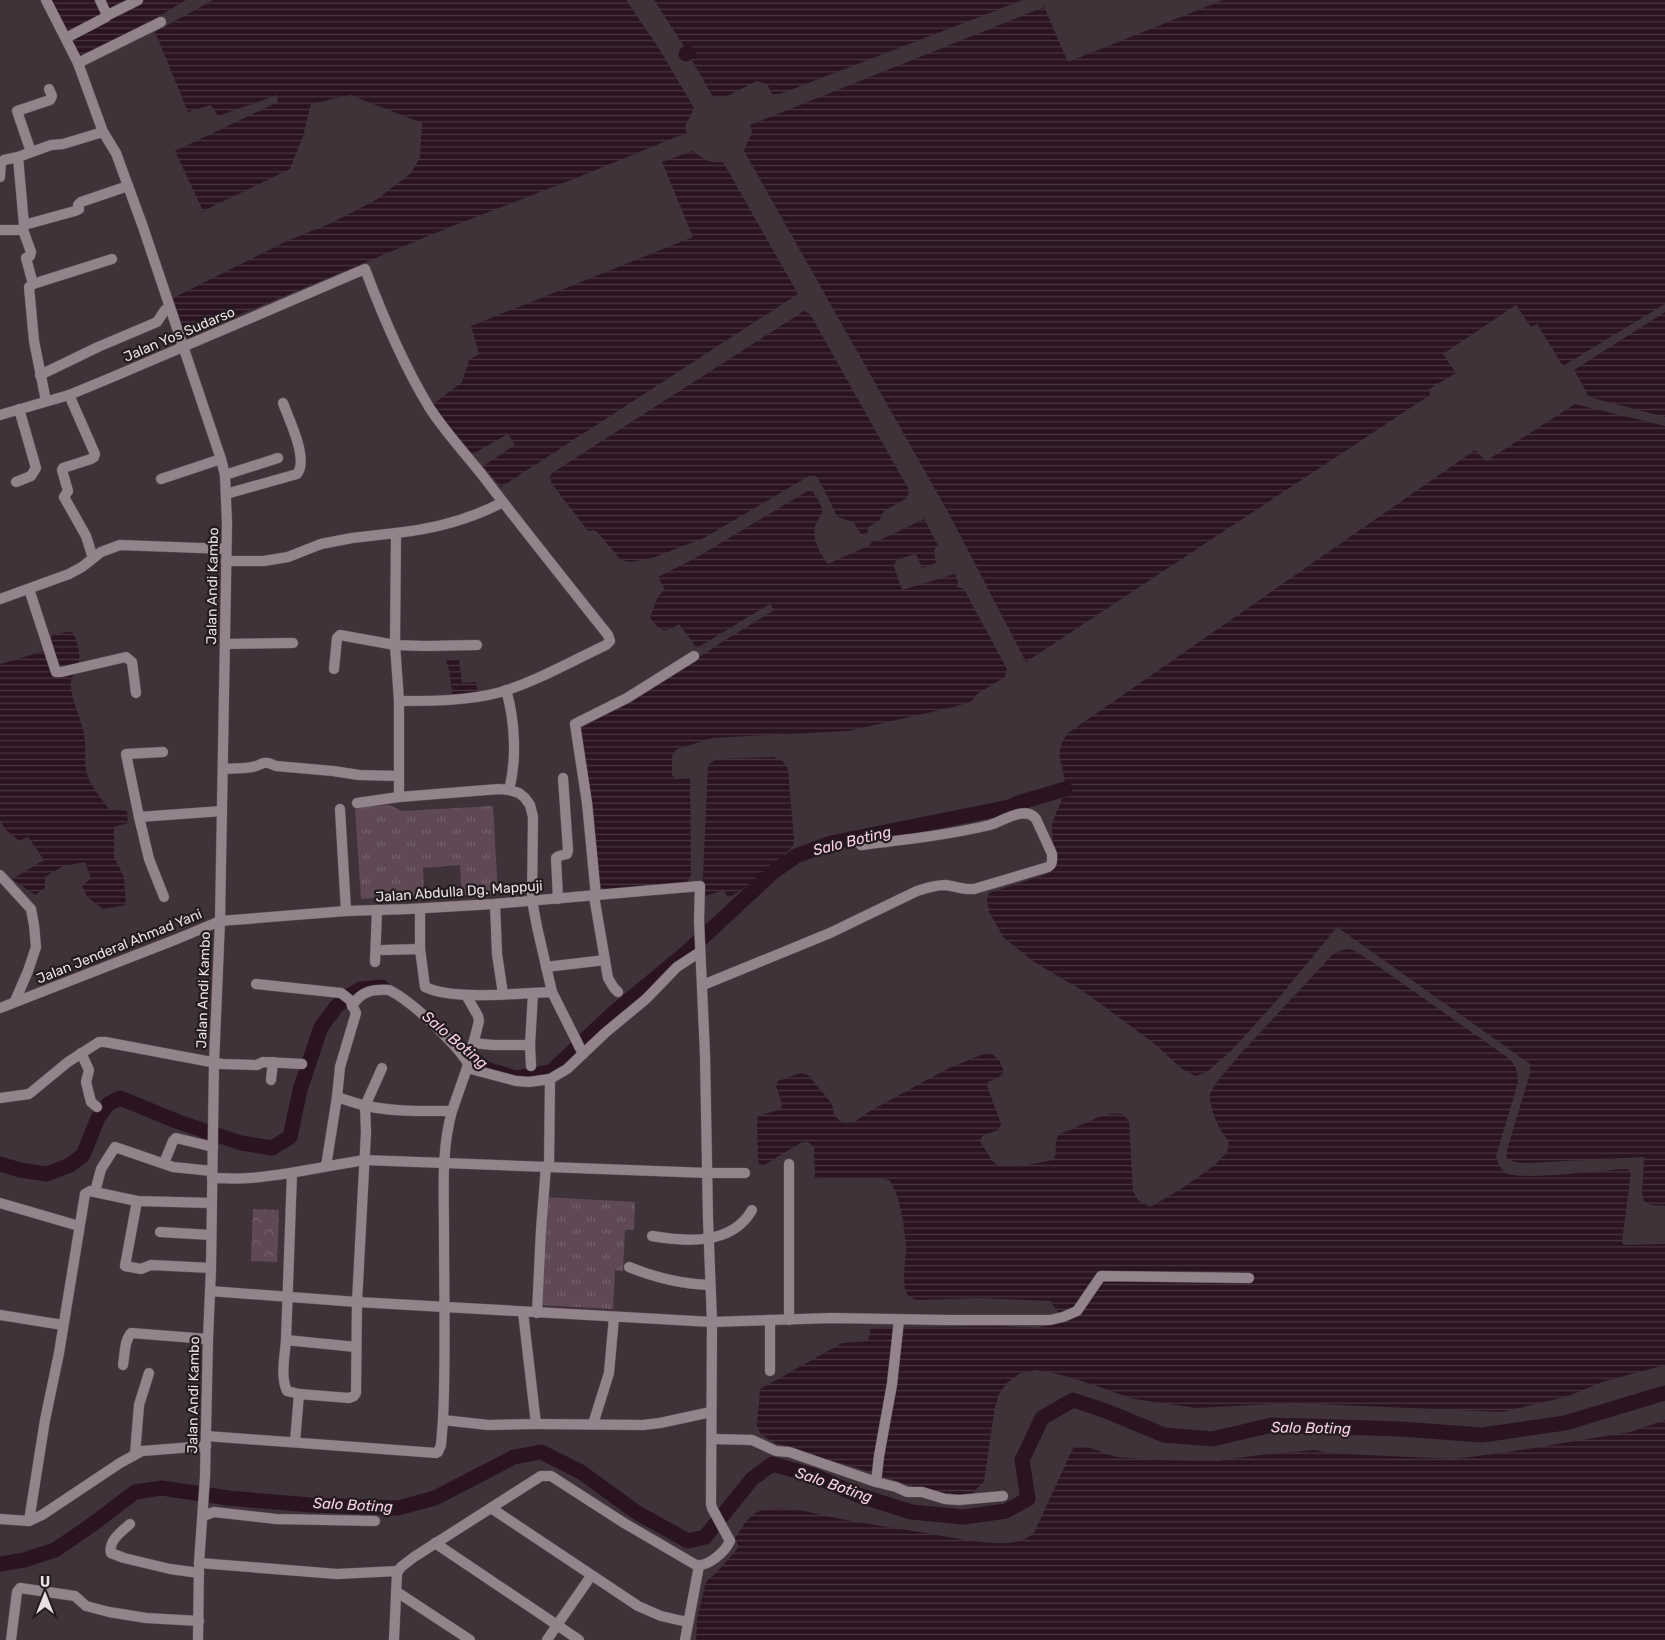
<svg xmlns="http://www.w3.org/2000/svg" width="1665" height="1640" viewBox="0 0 1665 1640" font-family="Rubik,sans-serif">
<defs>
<pattern id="grass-tufts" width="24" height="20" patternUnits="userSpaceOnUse" patternTransform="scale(1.25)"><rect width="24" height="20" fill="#5e4954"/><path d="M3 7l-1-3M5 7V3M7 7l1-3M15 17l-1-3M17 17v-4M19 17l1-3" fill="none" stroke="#75636c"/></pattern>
<pattern id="forest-crowns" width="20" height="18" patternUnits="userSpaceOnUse" patternTransform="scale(1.25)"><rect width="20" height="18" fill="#5e4954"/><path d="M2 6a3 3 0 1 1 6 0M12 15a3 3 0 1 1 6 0" fill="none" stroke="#75636c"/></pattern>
<pattern id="water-rules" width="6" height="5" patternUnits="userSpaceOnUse" patternTransform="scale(1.25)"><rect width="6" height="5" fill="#2a1421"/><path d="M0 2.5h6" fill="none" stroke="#493641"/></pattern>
</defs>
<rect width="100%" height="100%" fill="#403239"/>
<g fill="url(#grass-tufts)">
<path d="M389,805L402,811L493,806L498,894L462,896L460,865L423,868L424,895L361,899L355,807Z"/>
<path d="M545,1197L635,1202L634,1230H625L623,1271L615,1270L613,1309L540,1305Z"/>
</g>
<path fill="url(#forest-crowns)" d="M253,1209L279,1210L277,1262L251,1261Z"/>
<g fill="url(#water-rules)">
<path d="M51,0H186L156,18L80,58Z"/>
<path d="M213,0H626L660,50L694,108L685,127L687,134L676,137L581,176L450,227L186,337L173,298L289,240L329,224L376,200L411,173L420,157L422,123L350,95L311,104L303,136L290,169L203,211L175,151L278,102L277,95L218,116L211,105L188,112L155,32Z"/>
<path d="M654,0H1023L780,94H772L767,84L757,81L727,96L713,97L685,48Z"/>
<path d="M1223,0H1665V304L1563,366L1537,324L1531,327L1516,305L1443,354L1456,373L1429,389L1430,395L1026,662L949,514L744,151L752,132L750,125L1044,7L1068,62Z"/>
<path d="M692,151C702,158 710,164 723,162L798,294L501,487L483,466L515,445L508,434L471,455L431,406L462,382L469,360L479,354L471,326L693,237L662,162Z"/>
<path d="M804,311L810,314L909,490L907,498L884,511L879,521L867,528L868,533L861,534L853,522L840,518L837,516L818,478L815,476H809L704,538L655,557L633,562L624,561L620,559L597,532L594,530L588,531L552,484L550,477L552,473Z"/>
<path d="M1665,312V417L1589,397L1574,370Z"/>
<path d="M1575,404L1665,426V1206L1650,1205L1644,1201L1642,1194L1644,1157L1527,1163C1518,1163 1513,1163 1506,1157L1507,1150L1530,1073V1064L1337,927L1278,999L1233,1049L1207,1072L1196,1076L1182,1069L1156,1045L1132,1027L1080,989L1034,962L1004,938L989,912L987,899L989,893L1047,874C1062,862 1051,844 1052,828C1053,814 1064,801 1065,788C1065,763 1051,756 1068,733L1475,450L1486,461Z"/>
<path d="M809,490H812C815,495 823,506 822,512C821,516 818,520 816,523C811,537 819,553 828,564L870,545L872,541H878L924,519L938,545L934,551L936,563L922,568L917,556L915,554L896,560L894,567L902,590L955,574L958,582L957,587L964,589L1007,669L1005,677L977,694L972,701L954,707L848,731L713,738L677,749L672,755V775L676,778H690L691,874L688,881L682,884L613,890L601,888L599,886L581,728L642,695L722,642L774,610L770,604L697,648L679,624C663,634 661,632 650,618L658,596L665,590L658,577L699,556Z"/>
<path d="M67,632H72C77,640 81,652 79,662C76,671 70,677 71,687C73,706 84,723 85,742C86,753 84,767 88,777C92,788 102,799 109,809L127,811L128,823L114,827V857L124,877L126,905L103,909L87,897L82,885L91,879L85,862L63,866L45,877V888L35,895L12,879L44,860L28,837L19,841L5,829L0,820V664L44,651L53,635Z"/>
<path d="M459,659L462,683L476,682L478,692L468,693V696L453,699L449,670L446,661Z"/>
<path d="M773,757L782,760L788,769L794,839L793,846C775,867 751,885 728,898L724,890L702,897L708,765L716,759Z"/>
<path d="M1349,949L1355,951L1375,964L1507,1057C1516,1064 1518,1072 1518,1083L1496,1156C1498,1163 1500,1169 1506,1173C1520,1181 1603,1170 1623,1169H1628L1631,1173L1622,1242L1624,1245L1665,1244V1365L1605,1381L1566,1397L1502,1412L1293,1403L1196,1408L1134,1399L1076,1379L1053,1373L1036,1370L1019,1374L1007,1383L999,1394L995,1407L984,1481L973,1493L966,1495L945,1493L918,1488L848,1465L812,1456L789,1446L776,1444L761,1434L757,1426L760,1389L842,1343L868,1341L871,1328L996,1326L1039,1328L1063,1319L1050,1301L978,1298L917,1300C913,1299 909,1297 907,1294C901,1285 906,1259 906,1247C905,1230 900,1193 889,1180L879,1178L815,1179L814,1147L808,1142H802L764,1165L759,1164L758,1161L757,1121L758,1116L781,1109L782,1104L776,1086L778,1081L801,1073L808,1075L832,1104L834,1115L840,1121L846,1123L854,1122L870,1111L947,1069L981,1055L991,1053L999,1060L1004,1072L999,1077L988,1082L987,1086L1001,1124L998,1130L982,1136L980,1142C985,1148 990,1160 996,1164C1005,1170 1044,1163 1054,1159C1058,1151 1053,1142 1059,1134C1077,1129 1103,1110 1123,1114L1129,1121L1133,1191L1138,1200L1150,1207L1181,1189L1215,1165L1227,1152L1229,1141C1218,1130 1212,1112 1209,1096L1216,1083L1242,1052L1334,953L1342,950Z"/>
<path d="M1665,1420V1640H696L697,1619L706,1582L716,1573L739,1547L735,1538C742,1528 748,1515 760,1511C781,1503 815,1514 836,1518C866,1524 896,1528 926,1533C949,1537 972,1542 995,1543C1008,1544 1024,1542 1034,1533L1074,1446L1087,1447L1116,1457L1157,1460L1217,1461L1259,1455L1315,1450L1329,1453L1365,1455L1455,1459L1508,1452L1630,1432Z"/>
</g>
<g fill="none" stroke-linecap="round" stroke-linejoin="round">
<g stroke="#2a1421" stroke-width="15">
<path d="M686,54L688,53"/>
<path d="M459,1048L486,1069L516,1078L551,1072L611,1015L687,952L772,873L796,856L831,843L1009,807L1018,803L1065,789"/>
<path d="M0,1164L20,1170L47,1174L70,1165L83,1155L98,1118L108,1104L120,1098L176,1121L241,1143L272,1148L290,1137L300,1090L321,1027L336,1007L350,995L361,989L382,987"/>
<path d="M0,1564L24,1560L55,1550L93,1524L135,1492L162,1488L228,1498L311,1505L398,1508L435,1498L514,1457L541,1452L581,1472L636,1512L688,1541L705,1537L752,1479L772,1464L812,1475L858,1495L911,1512L964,1517L1006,1511L1028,1499L1022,1460L1042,1418L1073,1400L1106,1411L1164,1435L1212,1439L1272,1425L1401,1429L1482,1435L1565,1423L1665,1393"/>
</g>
<defs>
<g id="minor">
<path d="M46,0L78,63L103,132L116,153L143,227L221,459L225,475L227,524L220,921L214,1063L211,1268L208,1339L205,1477L199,1563L198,1640"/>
<path d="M106,16L138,0"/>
<path d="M66,38L106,17V13L100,0"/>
<path d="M78,63L161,22"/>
<path d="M31,152L17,111L50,100L52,96L49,89"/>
<path d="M18,157L24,225"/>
<path d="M0,177L1,163L4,160L18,157L51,145L63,144L103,132"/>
<path d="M0,230H23L24,225L75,211L79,209L78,205L81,202L128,186"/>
<path d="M23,230L31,252L30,256L26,258L33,284L29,287L34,341L46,401"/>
<path d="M33,284L112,259"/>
<path d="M40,375L98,347L157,322L165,310L170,308"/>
<path d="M69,395L95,454L94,457L91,459L63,468L62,470L68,491L64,497L86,536L93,558"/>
<path d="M0,415L69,395L115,376L365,269C383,317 403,364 429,407C445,432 465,453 483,476C524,530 566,582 608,635L610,641L606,645C572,661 537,681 501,692C468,701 433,701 399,701L395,645L396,533L352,538L321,544L288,557L264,561H226"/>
<path d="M225,475L278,458"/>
<path d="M161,479L221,459"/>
<path d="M16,482L31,476L36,468L19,409"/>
<path d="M226,494L297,474C309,459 289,420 283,403"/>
<path d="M396,533C434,529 469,520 503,502"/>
<path d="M29,589L56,672H61L126,657L132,662L136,693"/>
<path d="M0,599L69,574L82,567L101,552L120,545L226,549"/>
<path d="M225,644L293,643"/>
<path d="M334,669L337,638L340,635L395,645L425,646L477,645"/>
<path d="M506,690C515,720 517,760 509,790"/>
<path d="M399,701V797L499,789L509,790L519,793L525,798L530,805L533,817L532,900L537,927L552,992L583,1054"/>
<path d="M163,752L126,754L139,817L222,811"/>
<path d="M223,769C232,768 243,769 252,767C264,765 261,759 276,766L333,771L359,775L399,776"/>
<path d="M357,803L399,797"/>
<path d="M340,809L346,911"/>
<path d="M139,817L149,859L164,897"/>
<path d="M0,875L31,909L34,925L36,947L28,971L15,1001"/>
<path d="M594,896L608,978L614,988L618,992"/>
<path d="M596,896L587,803L575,724L627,698L694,656"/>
<path d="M558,899L556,858L559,856L567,854L568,850L563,778"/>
<path d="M495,904L497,954L503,994"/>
<path d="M420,909V949"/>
<path d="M383,950L420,949L425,987C454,1001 519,993 552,992"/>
<path d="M375,962L377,910"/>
<path d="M546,967L605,960"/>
<path d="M256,984L341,993L350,1000L356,1013L340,1067L337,1097L326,1166"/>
<path d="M703,985L830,933L917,891C926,888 935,885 945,885C955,886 964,890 974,889L1048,867C1053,864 1052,860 1052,854L1036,819C1026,805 1003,821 990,825C948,835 904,840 861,845"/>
<path d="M352,1006C361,991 373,989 389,990C412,1001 454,1042 468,1063"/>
<path d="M0,1008L177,939L220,921L346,911L409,909L494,904L700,886L699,921L705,1055L708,1219L712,1322L711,1504L712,1508L730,1541C725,1552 708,1567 696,1565L624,1523L551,1476H541L414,1557L401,1567L397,1573L394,1640"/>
<path d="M473,1043L493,1045H530"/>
<path d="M81,1053L89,1070L86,1082L91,1102L97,1107"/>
<path d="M531,1066L530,1045L533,993"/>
<path d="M467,1068L516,1081L529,1082L550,1079L567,1069L605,1033L646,999L677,967L700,952"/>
<path d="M271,1080L273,1062"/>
<path d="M337,1097C347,1100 357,1104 367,1106C395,1112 424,1111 452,1111C441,1150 444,1192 444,1232C444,1295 446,1357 443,1420L488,1425L536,1424L523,1312"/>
<path d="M0,1098L29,1094L68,1062L99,1042H105L222,1064L257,1065L263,1062L302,1064"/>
<path d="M452,1111L467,1068L479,1021L478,1016L466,995"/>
<path d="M164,1163L173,1141L176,1138L213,1147"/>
<path d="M789,1164V1320"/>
<path d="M549,1167L550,1079"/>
<path d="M292,1173L286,1340L356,1347"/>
<path d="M212,1178C225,1178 238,1179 250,1178C289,1175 326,1166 364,1160L708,1173H745"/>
<path d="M95,1192L101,1169L115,1147L173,1167L212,1171"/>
<path d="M137,1201L125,1266L141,1269L151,1265L211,1268"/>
<path d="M0,1203L79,1226"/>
<path d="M160,1232L211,1235"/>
<path d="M652,1236C687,1242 732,1245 752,1210"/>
<path d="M629,1267C656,1278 681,1284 710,1285"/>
<path d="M210,1291L357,1302L712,1322L832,1318L947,1320H1050L1063,1317L1077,1311L1101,1276L1249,1278"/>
<path d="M537,1313L541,1230L546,1166"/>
<path d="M0,1315L63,1325"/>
<path d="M286,1340C285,1356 280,1376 287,1391L299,1394"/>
<path d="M123,1365C125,1355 124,1341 131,1333L208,1339"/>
<path d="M770,1371V1320"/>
<path d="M536,1424L643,1425L660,1423L711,1412"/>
<path d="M593,1424L609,1373L614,1317"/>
<path d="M206,1436L436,1453L438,1452L441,1445L443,1420"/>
<path d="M712,1439L752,1440L776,1451L789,1452L876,1482L896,1487L907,1492H922L945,1499L959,1500L1003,1496"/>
<path d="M295,1442L299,1394L349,1398L354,1396L356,1393L357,1302L366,1132L365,1106L382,1068"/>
<path d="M135,1454L139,1405L149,1373"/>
<path d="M876,1482L879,1456L892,1384L899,1320"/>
<path d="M491,1508L638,1606L661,1616L687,1622"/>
<path d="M203,1516L214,1512L276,1519L375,1521"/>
<path d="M0,1519L29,1521L42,1515L120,1463L142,1451L206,1446"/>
<path d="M29,1521L45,1420L59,1353L85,1194L90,1191L137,1201L211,1203"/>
<path d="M130,1524C122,1531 108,1541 111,1553L124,1558L170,1569L199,1573"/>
<path d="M435,1543L557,1625L547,1640"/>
<path d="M199,1563L337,1574L398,1571"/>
<path d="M397,1592L470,1640"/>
<path d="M11,1640L17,1592L20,1588L75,1596L86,1606L109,1612L146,1618L199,1621"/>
<path d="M579,1640L557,1625L591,1576"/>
<path d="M685,1640L699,1566"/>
</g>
</defs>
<use href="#minor" stroke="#5d5158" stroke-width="11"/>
<use href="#minor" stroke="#93838b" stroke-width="10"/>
</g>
<g text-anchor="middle" stroke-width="4.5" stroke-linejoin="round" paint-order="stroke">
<g font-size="14" fill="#e9e0e4" stroke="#231c1f">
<text transform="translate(179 334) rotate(-23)" y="5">Jalan Yos Sudarso</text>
<text transform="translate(212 586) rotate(-89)" y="5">Jalan Andi Kambo</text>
<text transform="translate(459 891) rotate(-4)" y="5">Jalan Abdulla Dg. Mappuji</text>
<text transform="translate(119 946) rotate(-22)" y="5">Jalan Jenderal Ahmad Yani</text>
<text transform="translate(203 990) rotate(-88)" y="5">Jalan Andi Kambo</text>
<text transform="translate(193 1395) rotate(-89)" y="5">Jalan Andi Kambo</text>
</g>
<g font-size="15" font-style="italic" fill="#fbcfe5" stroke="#231c1f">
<text transform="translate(852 841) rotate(-14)" y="5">Salo Boting</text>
<text transform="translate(455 1040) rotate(40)" y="5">Salo Boting</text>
<text transform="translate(1311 1428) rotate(1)" y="5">Salo Boting</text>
<text transform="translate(834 1485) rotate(19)" y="5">Salo Boting</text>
<text transform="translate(353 1505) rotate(3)" y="5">Salo Boting</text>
</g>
</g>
<g transform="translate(45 1595)" stroke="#231c1f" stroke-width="4" paint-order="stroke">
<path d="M0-4L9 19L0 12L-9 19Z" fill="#e9e0e4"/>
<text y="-8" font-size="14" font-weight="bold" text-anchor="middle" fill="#e9e0e4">U</text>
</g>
</svg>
